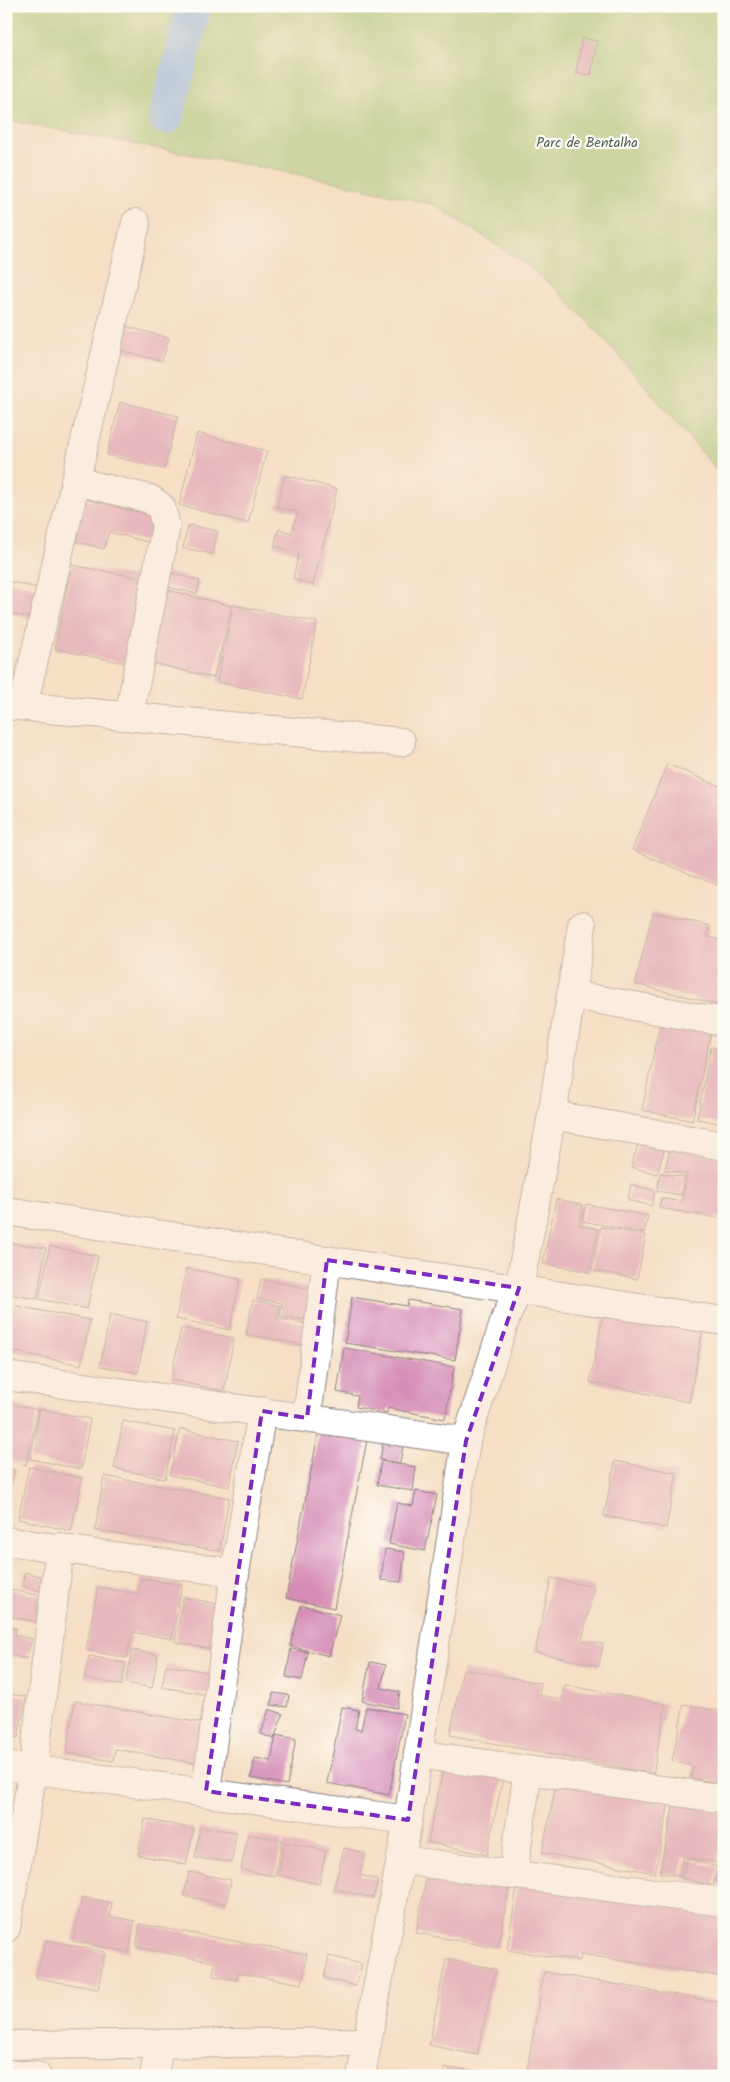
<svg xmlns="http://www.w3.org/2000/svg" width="730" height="2082" viewBox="0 0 730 2082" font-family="Kalam,sans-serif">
<rect width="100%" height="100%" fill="#fdfcf7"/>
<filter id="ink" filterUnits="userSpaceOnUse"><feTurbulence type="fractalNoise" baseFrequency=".02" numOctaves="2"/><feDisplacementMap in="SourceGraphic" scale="10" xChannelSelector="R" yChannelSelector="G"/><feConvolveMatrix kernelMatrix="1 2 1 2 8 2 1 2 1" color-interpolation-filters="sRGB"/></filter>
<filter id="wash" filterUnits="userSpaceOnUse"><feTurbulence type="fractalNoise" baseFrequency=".0096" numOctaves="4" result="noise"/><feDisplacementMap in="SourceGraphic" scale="20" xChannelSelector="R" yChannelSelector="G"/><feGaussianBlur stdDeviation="1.12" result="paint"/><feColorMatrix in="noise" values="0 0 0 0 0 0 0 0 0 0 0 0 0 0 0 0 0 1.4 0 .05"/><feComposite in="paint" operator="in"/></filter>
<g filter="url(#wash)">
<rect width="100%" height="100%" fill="#f5dfc4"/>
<path fill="#9ecb78" stroke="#60765a" d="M6,6H724V478L606,341L555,288L521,261L435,205L328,180L6,120Z"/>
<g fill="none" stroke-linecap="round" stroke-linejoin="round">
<path stroke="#80b8f0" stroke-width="35" d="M166,117L194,6"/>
</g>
<g id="blocks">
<g fill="#d58cb5">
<path d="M582,38L597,41L591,75L576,73Z"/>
<path d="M125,326L169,338L162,361L119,350Z"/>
<path d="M120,402L178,416L164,469L107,455Z"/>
<path d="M197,433L267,451L248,523L179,505Z"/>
<path d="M285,475L337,489L313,585L293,579L299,553L274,546L279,529L292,533L297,512L277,507Z"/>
<path d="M85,499L161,518L155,544L109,532L104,549L74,541Z"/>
<path d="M188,525L218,531L213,554L183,548Z"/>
<path d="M71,565L141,578L125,663L55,649Z"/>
<path d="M165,571L200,581L197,594L161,585Z"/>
<path d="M6,581L38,588L32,618L6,613Z"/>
<path d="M163,589L232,606L214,678L145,661Z"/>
<path d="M233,605L317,622L302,699L217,682Z"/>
<path d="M667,764L724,788V888L632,850Z"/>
<path d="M653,912L710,926L707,936L724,941V1006L635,984Z"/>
<path d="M660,1023L711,1033L692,1121L642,1110Z"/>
<path d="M711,1047L724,1049V1124L697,1119Z"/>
<path d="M639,1141L665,1148L657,1174L631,1167Z"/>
<path d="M670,1148L724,1158V1219L659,1208L661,1198L682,1202L687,1174L665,1170Z"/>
<path d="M660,1173L684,1177L681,1195L657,1191Z"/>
<path d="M631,1184L655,1191L652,1206L628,1200Z"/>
<path d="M556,1199L583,1205L579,1225L598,1229L589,1272L543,1263Z"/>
<path d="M586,1204L648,1216L644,1233L582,1221Z"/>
<path d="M601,1227L646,1235L637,1279L592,1270Z"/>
<path d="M6,1242L46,1248L37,1299L6,1294Z"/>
<path d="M50,1246L98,1256L87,1309L39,1299Z"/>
<path d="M186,1268L240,1279L230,1330L176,1319Z"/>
<path d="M261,1279L311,1289L304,1320L280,1316L282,1303L257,1299Z"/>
<path d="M352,1297L407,1306L408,1300L463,1309L455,1360L345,1343Z"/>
<path d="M253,1300L280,1306L277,1318L307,1324L302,1345L246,1334Z"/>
<path d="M6,1304L90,1320L81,1365L6,1350Z"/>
<path d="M605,1305L704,1325L689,1402L590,1382Z"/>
<path d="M110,1314L147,1322L138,1373L100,1366Z"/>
<path d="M181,1328L234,1338L224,1391L171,1380Z"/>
<path d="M344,1348L454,1367L445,1419L388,1408L387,1413L356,1407L358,1396L337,1392Z"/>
<path d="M6,1403L38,1410L26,1465L6,1460Z"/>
<path d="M40,1409L90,1419L81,1469L30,1459Z"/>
<path d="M123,1421L175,1431L165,1479L114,1468Z"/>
<path d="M180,1429L238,1441L229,1487L170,1475Z"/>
<path d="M319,1430L367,1440L334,1608L286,1598Z"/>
<path d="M384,1437L404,1441L400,1463L380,1460Z"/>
<path d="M381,1461L416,1467L413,1491L377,1485Z"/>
<path d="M615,1461L677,1473L666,1528L604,1516Z"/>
<path d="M29,1467L82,1478L71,1531L18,1519Z"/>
<path d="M6,1468L15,1470L7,1501H6Z"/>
<path d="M104,1476L229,1498L220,1551L95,1530Z"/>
<path d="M416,1491L437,1495L425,1551L389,1544L397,1503L413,1506Z"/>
<path d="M385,1549L405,1552L401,1582L381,1580Z"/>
<path d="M25,1572L48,1578L45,1592L22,1586Z"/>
<path d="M141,1578L182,1585L172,1639L132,1632L127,1658L86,1650L98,1587L138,1594Z"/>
<path d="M551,1578L594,1587L582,1640L603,1644L599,1666L535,1652Z"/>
<path d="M6,1589L42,1596L37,1622L6,1616Z"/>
<path d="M183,1597L223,1605L214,1650L175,1642Z"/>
<path d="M301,1605L340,1615L329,1656L290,1646Z"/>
<path d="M6,1626L16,1628L15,1635L32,1639L26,1659L6,1654Z"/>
<path d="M291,1649L308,1652L302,1680L286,1677Z"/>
<path d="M132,1650L158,1655L152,1688L126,1683Z"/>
<path d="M89,1656L126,1663L122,1685L84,1678Z"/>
<path d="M370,1662L386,1665L381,1688L400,1692L397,1708L362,1701Z"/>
<path d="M166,1665L213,1673L209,1695L162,1687Z"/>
<path d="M463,1669L541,1683L539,1695L562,1700L565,1685L666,1704L653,1774L450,1735Z"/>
<path d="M6,1693L26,1697L18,1738L6,1736Z"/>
<path d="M273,1693L289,1695L287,1707L271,1705Z"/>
<path d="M75,1701L207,1724L200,1764L115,1749L113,1761L66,1753Z"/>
<path d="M684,1704L724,1712V1784L691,1778L693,1766L672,1761Z"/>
<path d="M342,1707L359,1710L355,1729L361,1730L366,1707L405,1714L389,1795L327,1783Z"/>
<path d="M269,1709L283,1714L274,1739L261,1734Z"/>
<path d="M276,1735L296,1739L287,1785L251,1778L255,1758L271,1761Z"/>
<path d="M444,1765L503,1777L487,1855L428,1842Z"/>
<path d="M557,1780L669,1803L655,1873L542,1853Z"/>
<path d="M674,1802L724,1812V1830L717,1863L684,1857L680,1876L660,1873Z"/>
<path d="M145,1819L194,1829L186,1865L138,1855Z"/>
<path d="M200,1827L236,1832L232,1862L195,1858Z"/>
<path d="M248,1834L282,1840L275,1876L241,1870Z"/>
<path d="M284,1842L326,1851L319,1884L278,1875Z"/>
<path d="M723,1847H724V1884L716,1883Z"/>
<path d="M344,1848L365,1853L360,1875L378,1880L373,1898L334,1889Z"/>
<path d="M687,1859L718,1867L713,1886L682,1878Z"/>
<path d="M428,1868L510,1883L498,1948L416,1933Z"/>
<path d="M189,1872L231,1880L226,1904L184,1896Z"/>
<path d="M518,1881L724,1914V1977L581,1954L580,1961L507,1950Z"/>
<path d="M82,1897L112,1903L110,1916L135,1921L129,1952L73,1941Z"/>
<path d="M140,1924L307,1954L302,1984L238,1973L237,1980L213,1976L215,1962L136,1947Z"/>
<path d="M46,1940L105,1952L98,1989L36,1978Z"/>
<path d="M329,1956L362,1964L356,1986L324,1978Z"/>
<path d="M446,1959L496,1969L477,2055L429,2045Z"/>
<path d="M544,1972L724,2003V2076H526Z"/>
<path d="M444,2068L495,2072L494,2076H444Z"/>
</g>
</g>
</g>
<g filter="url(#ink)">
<use href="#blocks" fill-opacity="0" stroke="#8c8080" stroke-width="1"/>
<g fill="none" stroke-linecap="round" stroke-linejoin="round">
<defs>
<g id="minor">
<path d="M75,481L150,499L161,507L166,526L129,716"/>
<path d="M7,705L401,742"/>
<path d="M23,706L136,223"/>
<path d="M572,995L724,1022"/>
<path d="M552,1115L724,1146"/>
<path d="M6,1211L724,1321"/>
<path d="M6,1376L466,1441"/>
<path d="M307,1418L327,1260"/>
<path d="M6,1541L235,1573"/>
<path d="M418,1754L724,1799"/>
<path d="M6,1766L408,1820"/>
<path d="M206,1791L235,1573L262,1411"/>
<path d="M401,1860L724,1902"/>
<path d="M513,1875L528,1770"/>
<path d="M6,1928L33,1770L60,1547"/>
<path d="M6,2045L367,2042"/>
<path d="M6,2074L37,2076"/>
<path d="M154,2076L159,2044"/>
<path d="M361,2076L408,1820L466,1441L506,1317L519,1288L552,1115L582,925"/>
</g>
</defs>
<use href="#minor" stroke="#8c8080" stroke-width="30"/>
<use href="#minor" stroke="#fff" stroke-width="28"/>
</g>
</g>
<path d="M0 0H730V2082H0ZM327,1260L519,1288L466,1441L408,1820L206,1791L262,1411L307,1418Z" fill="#f5dfc4" fill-opacity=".55" fill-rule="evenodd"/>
<path fill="none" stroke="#7b2cbf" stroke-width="4" stroke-dasharray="10 6" stroke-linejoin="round" d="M327,1260L519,1288L466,1441L408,1820L206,1791L262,1411L307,1418Z"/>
<g text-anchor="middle" stroke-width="4.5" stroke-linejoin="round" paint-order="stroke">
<g font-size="14" fill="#4d5d50" stroke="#fdfcf7">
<text x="587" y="147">Parc de Bentalha</text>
</g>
</g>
<rect width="730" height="2082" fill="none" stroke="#fdfcf7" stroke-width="25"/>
</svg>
